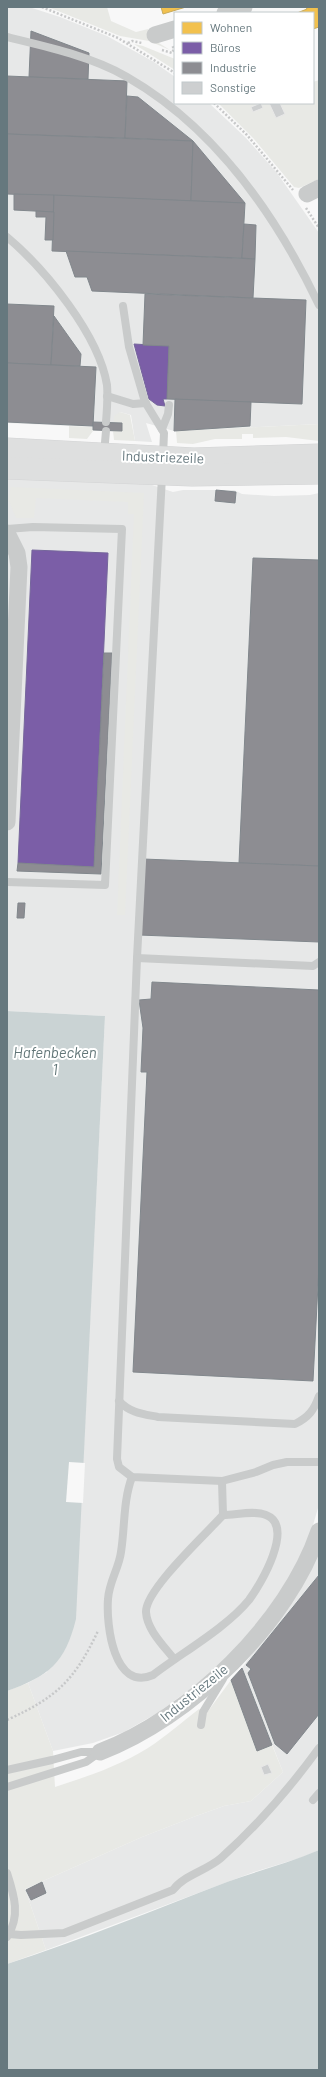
<svg xmlns="http://www.w3.org/2000/svg" width="326" height="2077" viewBox="0 0 326 2077" font-family="Barlow,sans-serif">
<rect width="100%" height="100%" fill="#f8f8f8"/>
<g fill="#e7e8e8">
<path d="M7,7H29L60,17L107,36L154,62L175,77V103H209L246,138L277,173L319,233V424L174,431L146,423L152,442L135,441L131,415L120,412L114,422L122,423V432L93,430L92,427L7,423Z"/>
<path d="M7,473L137,480L173,492L183,490H234L242,494L274,496L310,495L319,493L318,1508L309,1539L298,1565L260,1620L228,1658L197,1684L159,1712L124,1732L93,1743L53,1751L28,1683L47,1672L83,1463L105,1016L7,1011Z"/>
<path d="M319,1549V1850L303,1857L254,1872L46,1950L25,1889L142,1837L196,1816L224,1806L251,1801L283,1772L242,1668L279,1615Z"/>
</g>
<g fill="#e8e9e5">
<path d="M48,7H107L111,21L136,32L148,29L154,40L170,50L149,41L120,36Z"/>
<path d="M134,44L143,46L175,59V70Z"/>
<path d="M319,80V179L299,188L294,187L254,139L218,103H313V82Z"/>
<path d="M120,412L130,415L135,441L114,440L113,431H122V423L114,422V416Z"/>
<path d="M319,424V441L286,437L253,438V434H242V439H215L193,444L177,443L176,431Z"/>
<path d="M69,426L92,427L93,431L87,439L69,438Z"/>
<path d="M11,487L144,493L125,915H117L134,514H128V502L36,498L34,518H16L8,499Z"/>
<path d="M231,1680L257,1751L272,1745L283,1772L251,1801L224,1806L196,1816L142,1837L25,1889L46,1950L7,1964V1691L28,1683L53,1751L55,1787C86,1777 119,1766 148,1748C165,1737 182,1722 199,1709L206,1714Z"/>
</g>
<g fill="#cad3d4">
<path d="M7,1011L105,1016L76,1619C65,1663 49,1676 7,1691Z"/>
<path d="M319,1850V2070H7V1964C81,1940 154,1910 227,1882C257,1871 289,1863 319,1850Z"/>
</g>
<path fill="#f8f8f8" d="M69,1462L85,1463L83,1503L66,1502Z"/>
<g fill="#f2c14e" stroke="#c8ab5c">
<path d="M161,7H186L163,14Z"/>
<path d="M306,7H318L319,27L313,29V13H297L307,9Z"/>
</g>
<g fill="#7b5ea7" stroke="#75669b">
<path d="M134,344L169,346L167,399H163L165,406L157,405L149,399Z"/>
<path d="M32,550L108,553L94,867L18,863Z"/>
</g>
<g fill="#8d8d92" stroke="#81878c">
<path d="M31,31L89,53L88,79L29,77Z"/>
<path d="M7,76L127,81L125,138L7,134Z"/>
<path d="M127,96L138,97L193,141L125,138Z"/>
<path d="M7,134L193,141L191,201L7,194Z"/>
<path d="M193,141L245,203L191,201Z"/>
<path d="M14,194L54,195V212L14,210Z"/>
<path d="M54,195L245,203L242,258L52,251Z"/>
<path d="M36,211L54,212L53,240H45L46,217H36Z"/>
<path d="M244,224L256,225L255,259L242,258Z"/>
<path d="M66,251L255,259L253,298L92,291L87,277H75Z"/>
<path d="M145,294L306,300L302,404L167,399L169,346L143,345Z"/>
<path d="M7,304L54,306L51,365L7,363Z"/>
<path d="M54,316L81,354L80,366L51,365Z"/>
<path d="M7,363L96,367L93,426L7,422Z"/>
<path d="M175,399L251,402L250,426L174,431Z"/>
<path d="M93,422L122,423V431L93,430Z"/>
<path d="M216,490L236,492L235,503L215,501Z"/>
<path d="M253,558L319,560V866L239,863Z"/>
<path d="M104,653H112L101,874L17,871L18,863L94,867Z"/>
<path d="M143,859L319,866V942L139,935Z"/>
<path d="M18,903H25L24,918H17Z"/>
<path d="M152,982L319,990V1266L313,1381L133,1372L147,1072H141L143,1028L139,1000L151,999Z"/>
<path d="M319,1575V1714L287,1754L275,1744L248,1673L251,1669L246,1665Z"/>
<path d="M242,1668L272,1745L257,1751L231,1680Z"/>
<path d="M42,1882L46,1893L31,1900L26,1890Z"/>
</g>
<g fill="#cdcfd0" stroke="#e8e8e8">
<path d="M261,103L263,108L253,112L251,107Z"/>
<path d="M269,103H280L285,114L276,118Z"/>
<path d="M268,1764L272,1773L264,1775L261,1767Z"/>
</g>
<g fill="none" stroke-linecap="round" stroke-linejoin="round">
<defs>
<g id="secondary">
<path d="M7,449L194,459L319,455"/>
<path d="M7,468L192,475L319,473"/>
</g>
</defs>
<use href="#secondary" stroke="#d3d4d5" stroke-width="23"/>
<g stroke="#c7c8c9" stroke-width="2.5" stroke-dasharray="2 2" stroke-linecap="butt">
<path d="M42,7L118,38L175,73"/>
<path d="M128,43L132,41L142,43"/>
<path d="M162,50L172,53L174,49L172,45"/>
<path d="M214,103L247,135L293,190"/>
<path d="M306,208L319,228"/>
<path d="M7,1720C57,1697 74,1681 98,1631"/>
</g>
<g stroke="#c9cbcb" stroke-width="8">
<path d="M7,37C45,46 93,57 127,77C216,128 276,215 319,305"/>
<path d="M7,237C45,269 99,335 107,385C108,397 107,410 106,422"/>
<path d="M123,306L129,347L145,402L164,433L163,456"/>
<path d="M107,396L133,404L146,403"/>
<path d="M162,429L168,414L169,405"/>
<path d="M104,454L106,431"/>
<path d="M162,476L137,958L117,1459L119,1467L132,1477L222,1481L256,1472L273,1465L287,1462H319"/>
<path d="M7,529L33,527L122,529L105,885L7,882"/>
<path d="M137,958L313,966L319,962"/>
<path d="M119,1401C130,1413 143,1414 158,1417L295,1424C309,1417 314,1410 319,1396"/>
<path d="M132,1477C123,1501 125,1527 121,1552C119,1568 109,1582 108,1599C106,1625 114,1692 153,1675C183,1652 226,1628 249,1600C261,1584 295,1526 266,1515C254,1510 236,1515 223,1515L222,1481"/>
<path d="M174,1659C164,1646 147,1630 146,1612C145,1590 207,1533 223,1515"/>
<path d="M201,1725L203,1712L223,1679"/>
<path d="M7,1770L52,1760L81,1752H100"/>
<path d="M7,1787L86,1762L100,1752"/>
<path d="M313,1800L319,1793"/>
<path d="M7,1873C14,1895 21,1916 7,1937"/>
<path d="M9,1934L21,1935L64,1933L173,1890C184,1875 206,1871 221,1858C258,1825 290,1788 319,1748"/>
</g>
<g stroke="#c9cbcb" stroke-width="17">
<path d="M225,13L244,7"/>
<path d="M155,35L175,29"/>
<path d="M307,194L319,188"/>
<path d="M7,533L17,553L19,567L7,822"/>
<path d="M100,1752C190,1718 288,1623 319,1531"/>
</g>
<use href="#secondary" stroke="#dedfdf" stroke-width="22"/>
</g>
<g text-anchor="middle" stroke-width="4" stroke-linejoin="round" paint-order="stroke">
<g font-size="14" fill="#66787e" stroke="#fff">
<text transform="translate(163 457) rotate(2)" y="5">Industriezeile</text>
<text transform="translate(194 1693) rotate(-39)" y="5">Industriezeile</text>
</g>
<g font-size="15" font-style="italic" fill="#627678" stroke="#fff">
<text x="55" y="1058">Hafenbecken<tspan x="55" dy="17">1</tspan></text>
</g>
</g>
<rect width="326" height="2077" fill="none" stroke="#66787e" stroke-width="16"/>
<rect x="174" y="12" width="140" height="92" fill="#ffffff" stroke="#c2c9cb"/>
<rect x="182" y="22" width="20" height="12" fill="#f2c14e" stroke="#c2c9cb"/>
<text x="210" y="32" font-size="12" fill="#66787e">Wohnen</text>
<rect x="182" y="42" width="20" height="12" fill="#7b5ea7" stroke="#c2c9cb"/>
<text x="210" y="52" font-size="12" fill="#66787e">Büros</text>
<rect x="182" y="62" width="20" height="12" fill="#8d8d92" stroke="#c2c9cb"/>
<text x="210" y="72" font-size="12" fill="#66787e">Industrie</text>
<rect x="182" y="82" width="20" height="12" fill="#cdcfd0" stroke="#c2c9cb"/>
<text x="210" y="92" font-size="12" fill="#66787e">Sonstige</text>
</svg>
